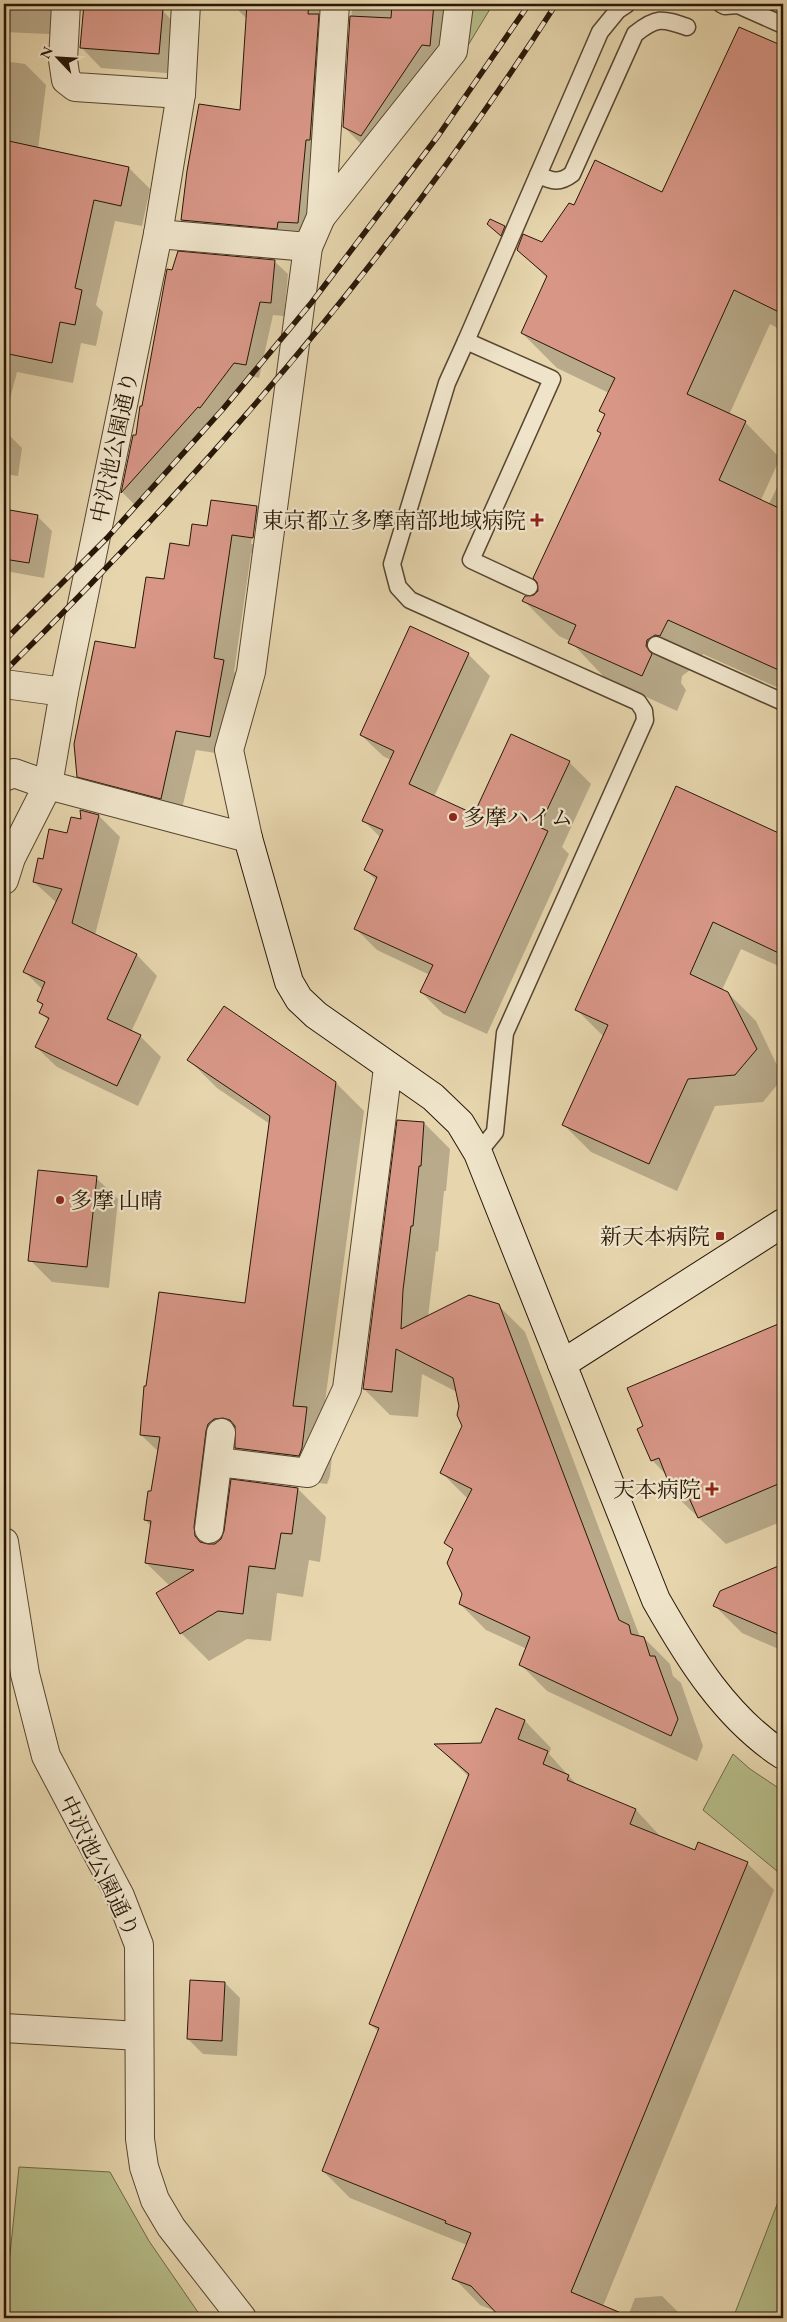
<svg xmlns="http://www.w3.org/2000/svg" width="787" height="2322" viewBox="0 0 787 2322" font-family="'EB Garamond','Noto Serif JP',serif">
<rect width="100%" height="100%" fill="#e6d5ad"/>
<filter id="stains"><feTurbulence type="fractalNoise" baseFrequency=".004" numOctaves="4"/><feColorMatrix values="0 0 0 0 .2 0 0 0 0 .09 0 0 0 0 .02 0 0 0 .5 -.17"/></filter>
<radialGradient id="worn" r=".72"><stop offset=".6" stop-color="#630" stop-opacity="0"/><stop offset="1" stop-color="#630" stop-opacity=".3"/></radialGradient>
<g fill="#b6bd89" stroke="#6f6a48">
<path d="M472,4H493L467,47Z"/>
<path d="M733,1754L750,1769L783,1791V1876L703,1810Z"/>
<path d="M19,2167L110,2172L149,2241L202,2318H4V2272L9,2264Z"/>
<path d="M783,2189V2318H739L735,2313Z"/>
</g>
<g fill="#0003" fill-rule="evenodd">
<path d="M4,4H157V10H162L182,31L179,74L101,68L81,47L83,9L73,15L70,35L4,32Z"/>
<path d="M239,4H454L449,64L363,146L344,127L352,7L347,8L317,241L201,239L182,220L241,112L248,20L239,11Z"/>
<path d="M740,28L783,47V331L770,324L729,415L745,422L780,458L761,500L769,504L783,475V690L703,654L695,671L690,670L682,676L681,683L686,690L677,711L605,678L570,641L559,636L524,601L535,597L540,591L602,434L599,431L606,416L600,411L609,393L557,368L522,333L547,278L518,249L542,243L575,207L663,193Z"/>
<path d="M4,61L25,64L46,85L38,149L129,168L150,189L142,226L115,221L96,305L103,312L96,346L81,343L73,383L17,372L4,421V320L12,322L23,264L4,262Z"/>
<path d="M274,261L288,274L284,316L273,315L259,378L248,375L214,420H212L135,505L122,492L134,436L137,437L172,271Z"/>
<path d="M4,433H7L22,448L18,476L4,474V463L10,464V461H4Z"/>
<path d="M212,501L257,507L276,527L272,556L251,553L234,672L243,680L229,755L196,750L180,817L98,795L78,776L165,581L208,528ZM254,522H257L254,544H251Z"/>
<path d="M4,510L37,516L52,531L44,578L11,572L4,565Z"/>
<path d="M468,654L490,676L434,797L475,816L569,762L591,784L562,847L569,854L487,1034L443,1014L421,992L430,975L377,950L355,928L377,881L365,870L381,838L363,820L391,760L383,756L361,735Z"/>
<path d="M677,788L783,836V968L741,949L722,990L728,993L756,1021L783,1078L763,1102L715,1106L677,1191L591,1152L564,1125L604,1037L577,1010Z"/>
<path d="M99,816L120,837L95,935L137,955L157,976L131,1032L140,1036L161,1057L138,1106L57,1067L36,1047L49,1021L40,1012L43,1006L38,1001L43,990L25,972L57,903L34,882L44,860L82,821Z"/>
<path d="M189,1060L336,1083L364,1111L322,1424L334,1436L330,1476L327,1484L264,1476L238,1450L233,1459L230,1481L298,1489L326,1517L320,1562L309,1560L303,1597L277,1593L271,1641L247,1639L209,1661L181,1633L158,1593L170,1586L146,1563L151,1526L145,1520L152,1493L159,1452L141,1435L246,1305L270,1124L217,1088Z"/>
<path d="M424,1123L450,1149L446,1191H444L438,1252L436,1251L428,1317L498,1305L525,1332L640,1637L644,1638L670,1664L673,1676L681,1683L703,1746L697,1761L547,1691L521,1665L527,1649L486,1630L460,1604L464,1594L454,1550L446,1543L468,1499L441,1472L464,1426L457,1392L422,1374L418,1417L390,1415L364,1389Z"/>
<path d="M96,1178L118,1199L109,1288L52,1282L30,1260Z"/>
<path d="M783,1324V1521L726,1544L675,1495L668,1477L652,1460L645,1427L629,1388Z"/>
<path d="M783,1566V1651L742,1633L715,1606L721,1592Z"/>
<path d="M496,1710L525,1721L551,1748L549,1754L579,1787L636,1810L662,1838L696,1852L747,1863L774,1890L603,2306L628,2316L635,2298L662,2296L684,2318H503L497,2312L480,2305L454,2278L467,2245L350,2198L323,2171L379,2032L370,2024L469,1777L437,1746L482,1744Z"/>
<path d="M225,1983L240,1998L237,2056L203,2054L188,2039Z"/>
</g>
<g fill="#d79686" stroke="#281707">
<path d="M84,4L163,9L159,54L80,48Z"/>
<path d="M247,4H309L308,14H319L310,140H306L298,223L278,222L277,229L181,220L187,171L199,104L240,110Z"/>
<path d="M392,4H434L430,46L422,45L361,136L343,127L350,16L391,18Z"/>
<path d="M739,27L783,46V314L734,290L687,394L746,421L719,480L783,510V672L668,620L660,636L655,635L647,640L646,646L652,654L642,676L568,643L576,625L522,601L525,596L534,595L538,591L537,582L533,578L601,433L597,431L605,414L599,411L615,378L521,333L547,276L517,250L523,234L542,242L569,203L574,205L595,160L662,192Z"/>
<path d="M4,140L129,167L121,206L94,200L75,288L82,290L75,325L60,322L52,363L4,353Z"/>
<path d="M490,219L505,226L501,236L487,224Z"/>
<path d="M178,251L275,260L271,303L260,302L246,365L234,363L200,408L198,407L121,493L133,435H136L140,406H142L167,269L172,270Z"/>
<path d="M211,500L257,506L253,538L232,535L214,658L224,660L210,737L176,731L161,799L77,777L74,744L95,641L135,648L146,577L164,579L170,543L189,546L192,524L207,526Z"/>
<path d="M4,509L38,515L29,563L4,559Z"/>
<path d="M410,626L469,653L409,784L474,814L511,734L570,761L539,827L548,831L465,1013L420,992L433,965L354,929L377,877L364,870L383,830L362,821L394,751L360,735Z"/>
<path d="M676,786L783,835V955L713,922L690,974L728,992L757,1049L735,1075L688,1079L649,1164L562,1125L608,1025L575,1010Z"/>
<path d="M80,810L99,815L72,923L137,954L107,1019L141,1035L117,1086L35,1047L49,1018L39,1013L43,1004L37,1001L45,982L23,972L62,889L33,882L38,858L43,859L49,829L67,833L71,817L81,819Z"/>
<path d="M224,1006L336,1082L293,1406L307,1407L302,1448L299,1456L235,1448V1426L230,1420L223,1418L214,1419L208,1424L206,1431L194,1527L195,1536L200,1542L208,1544H215L221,1539L224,1531L231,1479L298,1488L292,1534L281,1533L275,1569L249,1566L243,1614L218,1611L180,1634L156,1593L194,1570L145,1563L151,1521L144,1520L148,1491H151L160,1437L140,1435L144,1386H146L159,1292L245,1303L270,1116L187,1060Z"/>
<path d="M397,1120L424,1122L421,1166H419L413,1226H411L403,1290L401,1329L469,1295L499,1304L619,1620L629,1625L631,1634L644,1637L650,1656H655L678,1719L671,1736L519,1665L530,1637L459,1604L462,1594L447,1563L453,1549L444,1543L472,1489L440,1473L462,1426L457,1415L459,1406L453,1378L396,1349L392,1392L363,1389Z"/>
<path d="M38,1170L97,1176L87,1267L28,1261Z"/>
<path d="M783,1322V1482L698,1518L686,1491L674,1496L659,1458L651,1461L637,1429L643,1426L627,1388Z"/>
<path d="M783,1564V1636L713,1606L720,1591Z"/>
<path d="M496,1708L525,1720L518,1739L548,1751L543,1764L569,1775L567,1780L636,1809L630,1824L695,1850L698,1842L748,1862L571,2292L633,2318H501L471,2286L452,2279L471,2233L445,2223L446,2221L322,2171L379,2028L369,2024L469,1774L434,1744L481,1743Z"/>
<path d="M190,1980L225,1982L222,2041L187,2039Z"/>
</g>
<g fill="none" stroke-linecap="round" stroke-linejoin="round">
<defs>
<g id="lane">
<path d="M721,4L725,6L738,5L783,25"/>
<path d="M538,175C552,181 559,184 572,174L635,34C656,17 662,18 687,27"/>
<path d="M466,341L600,32L618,10L627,4"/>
<path d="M656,645L783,702"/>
<path d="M478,1153L495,1132L505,1033L645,720L644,711L638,702L410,600L398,587L392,564L447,383L466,341L552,379L471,560L529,587"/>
</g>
<g id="street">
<path d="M66,4L63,60L66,80L75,87L181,94"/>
<path d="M321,217L453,51L459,4"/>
<path d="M158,234L308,247"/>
<path d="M4,684L64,692"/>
<path d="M4,777L14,773L48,785L248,838L229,750L251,672L308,247L321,217L335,4"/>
<path d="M4,880L11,858L48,785L64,692L158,234L181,94L186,4"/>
<path d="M218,1462L308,1473L347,1389L388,1068"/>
<path d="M209,1529L221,1433"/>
<path d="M4,1542L25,1674L46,1756L120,1896L139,1945L140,2139L144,2167L155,2200L171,2227L242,2318"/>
<path d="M4,2028L139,2036"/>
</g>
<g id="secondary">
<path d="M248,838L289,982L299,999L316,1015L433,1097L460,1123L478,1153L656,1600C689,1658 726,1718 783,1755"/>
<path d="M562,1364L783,1223"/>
</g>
</defs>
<use href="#lane" stroke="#584630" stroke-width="19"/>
<use href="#street" stroke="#584630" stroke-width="30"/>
<use href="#secondary" stroke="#281707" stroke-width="30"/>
<use href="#lane" stroke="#efe4ca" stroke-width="16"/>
<use href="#street" stroke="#efe4ca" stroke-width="28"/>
<use href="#secondary" stroke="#efe4ca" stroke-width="28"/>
<defs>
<g id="rail">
<path d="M4,641L107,538L223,409L312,302L438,136L529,4"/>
<path d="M4,672C209,469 401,247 556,4"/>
</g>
</defs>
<use href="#rail" stroke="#281707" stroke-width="5.5"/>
<use href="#rail" stroke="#efe4ca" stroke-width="4" stroke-dasharray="11" stroke-linecap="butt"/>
</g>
<g fill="#8f2418" stroke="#efe4ca" stroke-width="2">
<path d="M534.5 512.5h5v5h5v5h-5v5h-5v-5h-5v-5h5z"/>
<circle cx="453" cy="817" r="5"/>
<circle cx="60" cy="1200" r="5"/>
<rect x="715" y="1231" width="10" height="10" rx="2.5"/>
<path d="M709.5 1481.5h5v5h5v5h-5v5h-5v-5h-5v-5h5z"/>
</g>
<g text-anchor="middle" stroke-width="4.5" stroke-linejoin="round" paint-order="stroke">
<g font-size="22" fill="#281707" stroke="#efe4ca">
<text transform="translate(114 447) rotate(-78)" y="8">中沢池公園通り</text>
<text transform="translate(100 1866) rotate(64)" y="8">中沢池公園通り</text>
</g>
<g font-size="22" fill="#281707" stroke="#efe4ca" text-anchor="end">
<text x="526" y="528">東京都立多摩南部地域病院</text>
<text x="463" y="825" text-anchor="start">多摩ハイム</text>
<text x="70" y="1208" text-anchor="start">多摩 山晴</text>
<text x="710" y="1244">新天本病院</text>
<text x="701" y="1497">天本病院</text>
</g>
</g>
<rect width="787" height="2322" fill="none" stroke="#e6d5ad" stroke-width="20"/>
<rect x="5" y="5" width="777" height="2312" fill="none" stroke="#281707" stroke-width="2.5"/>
<rect x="10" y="10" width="767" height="2302" fill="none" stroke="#281707"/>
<g transform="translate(58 58) rotate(295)" stroke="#efe4ca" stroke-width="4" paint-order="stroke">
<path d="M0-4L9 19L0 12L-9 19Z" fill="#281707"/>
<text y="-8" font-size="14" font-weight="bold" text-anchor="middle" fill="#281707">N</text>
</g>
<rect width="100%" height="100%" filter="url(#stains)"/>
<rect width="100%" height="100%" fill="url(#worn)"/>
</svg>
